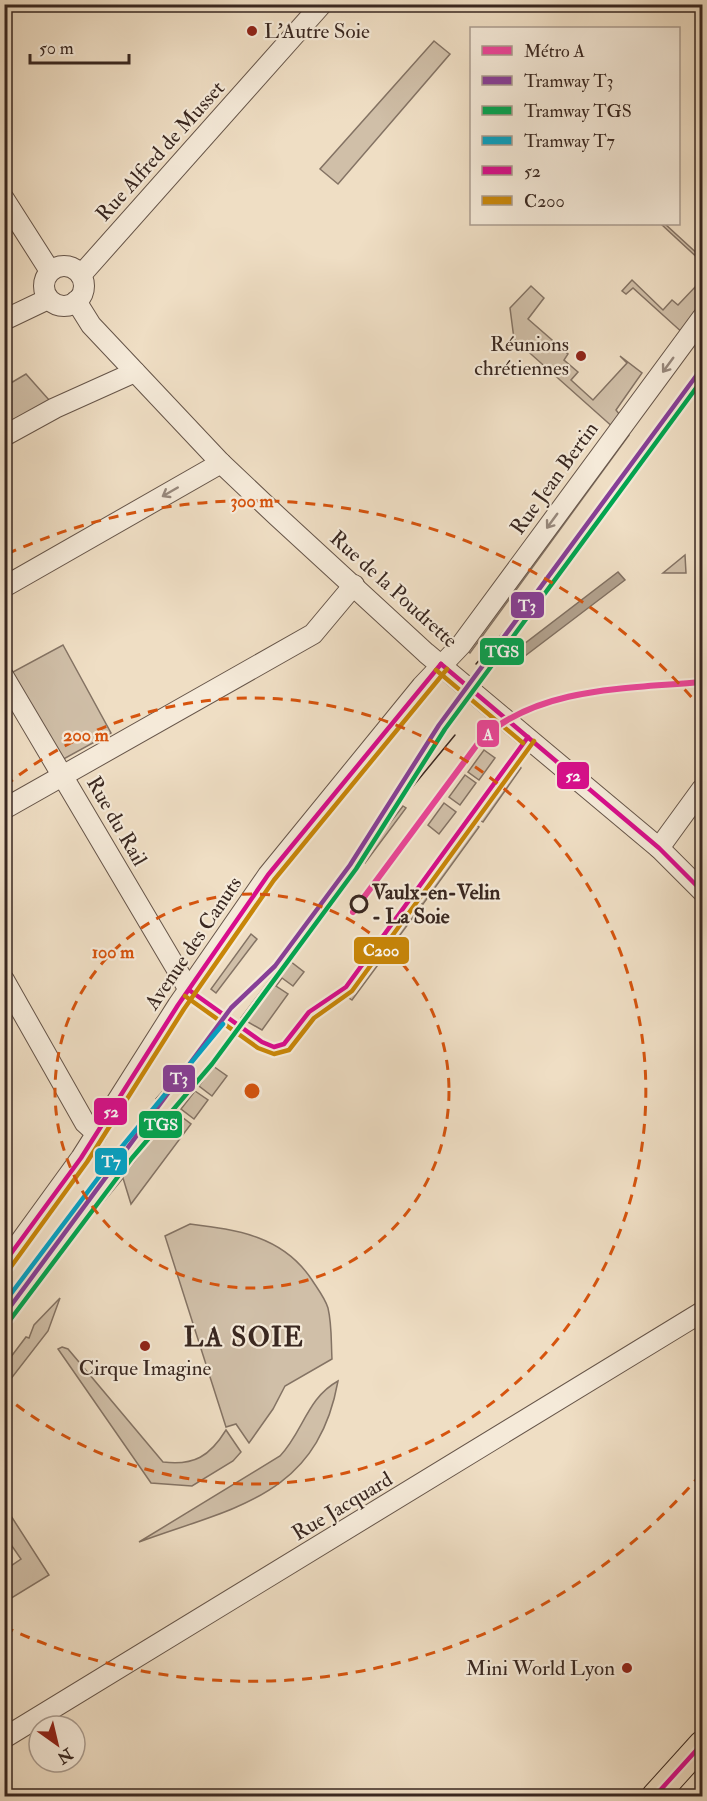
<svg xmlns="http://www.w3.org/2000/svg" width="707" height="1801" viewBox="0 0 707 1801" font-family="'IM FELL Double Pica',serif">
<rect width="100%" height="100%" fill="#efdec4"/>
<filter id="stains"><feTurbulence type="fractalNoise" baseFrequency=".00333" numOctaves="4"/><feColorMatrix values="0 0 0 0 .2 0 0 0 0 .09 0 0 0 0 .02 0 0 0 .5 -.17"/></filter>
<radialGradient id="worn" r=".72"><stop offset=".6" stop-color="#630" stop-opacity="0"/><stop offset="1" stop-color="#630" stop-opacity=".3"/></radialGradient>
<g fill="#d0bfa8" stroke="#847364" stroke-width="1.5">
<path d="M434,41L450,54L338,184L320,169Z"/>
<path d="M661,224H665L702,258V262Z"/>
<path d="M632,280L663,310L672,300L678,305L696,286L702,293V311L685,335L633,288L626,294L622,291Z"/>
<path d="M531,286L544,298L528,319L568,354L564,360L578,372L571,380L593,400L627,363L620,356L642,373L616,410L623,419L615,429L514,339L510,308Z"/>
<path d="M26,374L50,401L5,427L4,387Z"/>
<path d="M627,433L629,435L470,653L467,651Z"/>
<path d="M581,538L582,539L483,676L488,664Z"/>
<path d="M685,555L686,573H663Z"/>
<path d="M63,645L111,733L60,761L11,673Z"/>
<path d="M484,750L495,758L479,780L468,772Z"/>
<path d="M520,766L521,768L483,822L480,820Z"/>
<path d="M465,775L476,783L460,805L449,797Z"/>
<path d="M444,803L456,812L439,834L428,825Z"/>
<path d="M403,806L406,808L365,863L361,860Z"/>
<path d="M476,825L479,827L423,904L419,902Z"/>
<path d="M413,910L417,912L352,1000L349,998Z"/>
<path d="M251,934L257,939L216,993L211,989Z"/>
<path d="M286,958L304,972L293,986L282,978L276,986L288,994L262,1030L241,1018Z"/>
<path d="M213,1066L227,1076L212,1096L199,1086Z"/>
<path d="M195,1091L208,1100L194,1119L181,1109Z"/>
<path d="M174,1111L191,1124L131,1204L123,1178L81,1229Z"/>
<path d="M190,1224C238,1230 283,1236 312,1280C317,1288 325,1298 328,1308C332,1325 331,1342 332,1359L285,1386L273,1409L249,1443L236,1424L226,1427L165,1236Z"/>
<path d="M78,1227L5,1327V1323Z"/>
<path d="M60,1298L48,1331L10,1380L5,1376L7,1362L26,1337L29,1338L34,1325Z"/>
<path d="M62,1347L68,1349L163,1462C194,1466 210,1456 226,1430L241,1452L233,1461L192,1486L151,1483L58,1349Z"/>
<path d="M338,1381C317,1497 234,1507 139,1542L280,1456C303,1432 307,1398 338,1381Z"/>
<path d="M4,1505L49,1575L5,1602V1570L21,1559L5,1536Z"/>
</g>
<path fill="#b1a08c" stroke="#817061" stroke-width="1.5" d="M618,572L625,580L521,659L515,651Z"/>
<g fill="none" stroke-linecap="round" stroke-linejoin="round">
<defs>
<g id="minor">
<path d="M4,199L50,271"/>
<circle cx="64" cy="286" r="20"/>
<path d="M81,275L322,4"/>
<path d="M76,301L91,325L221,463L277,516L426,653L659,848L702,891"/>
<path d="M4,320L48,299"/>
<path d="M4,436L55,408L135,372"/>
<path d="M4,587L221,463"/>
<path d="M4,677L189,990"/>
<path d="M4,809L313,634L354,585"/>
<path d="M659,848L702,789"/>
<path d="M4,980L85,1123L97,1134"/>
<path d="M4,1264L81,1158L178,1005L268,875L422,686L461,645L702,318"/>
<path d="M4,1738L702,1312"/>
</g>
<path id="major" d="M655,1796L702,1744"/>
</defs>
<use href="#minor" stroke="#665549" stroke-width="22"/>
<use href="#major" stroke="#392720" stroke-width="28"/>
<use href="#minor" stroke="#f5ead9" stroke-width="20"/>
<use href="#major" stroke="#efdec4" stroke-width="26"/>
<g stroke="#392720" stroke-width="1.5">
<path d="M476,664L528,603"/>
<path d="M359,852L455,735"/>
<path d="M156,1099L209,1039"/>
<path d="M29,1283L70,1216"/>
</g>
<defs>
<g id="bus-1">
<path d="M441,664L659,848L702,891"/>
<path d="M189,990L262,1042L274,1047L284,1044L309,1012L346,987L528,737"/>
<path d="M4,1263L81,1158L178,1005L268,875L441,664"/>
<path d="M655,1796L702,1744"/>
</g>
<g id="bus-2">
<path d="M436,670L523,743"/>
<path d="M185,996L258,1048L274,1054L289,1050L314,1018L352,991L534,741"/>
<path d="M10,1268L87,1162L184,1009L274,880L447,669"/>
</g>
</defs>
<use href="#bus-1" stroke="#f5ead9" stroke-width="9"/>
<use href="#bus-2" stroke="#f5ead9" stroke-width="9"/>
<use href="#bus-1" stroke="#d80d8c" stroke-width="4.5"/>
<use href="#bus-2" stroke="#c88608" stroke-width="4.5"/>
<defs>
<path id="tram-1" d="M4,1315L231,1008L275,966L350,865L439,725L702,368"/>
<path id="tram-2" d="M10,1320L132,1158L212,1064L356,869L445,729L702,380"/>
<path id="tram-3" d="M4,1303L120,1149L223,1024"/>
</defs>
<use href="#tram-1" stroke="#f5ead9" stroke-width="9"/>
<use href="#tram-2" stroke="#f5ead9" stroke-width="9"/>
<use href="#tram-3" stroke="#f5ead9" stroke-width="9"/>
<use href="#tram-1" stroke="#873f98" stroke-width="4.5"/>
<use href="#tram-2" stroke="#00a651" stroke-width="4.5"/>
<use href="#tram-3" stroke="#03a2c5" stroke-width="4.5"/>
<defs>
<path id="metro-1" d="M353,912L482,738C542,686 627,689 702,682"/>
</defs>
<use href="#metro-1" stroke="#f5ead9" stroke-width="10"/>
<use href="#metro-1" stroke="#eb4599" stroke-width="6"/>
</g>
<defs><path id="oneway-shaft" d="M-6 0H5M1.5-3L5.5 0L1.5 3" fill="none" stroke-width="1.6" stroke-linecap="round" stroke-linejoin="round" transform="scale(1.5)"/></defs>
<g stroke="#97887c">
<use href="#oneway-shaft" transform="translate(668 365) rotate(126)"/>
<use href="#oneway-shaft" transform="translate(170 492) rotate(150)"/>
<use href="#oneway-shaft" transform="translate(552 521) rotate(126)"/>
</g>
<g fill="none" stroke="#d6540e" stroke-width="3" stroke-dasharray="10 8">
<circle cx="252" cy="1091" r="197"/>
<path d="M5 786A393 393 0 1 1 5 1396"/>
<path d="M701 1474A590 590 0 0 1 7 1628M7 554A590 590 0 0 1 701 708"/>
</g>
<g fill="#8f2418" stroke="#f5ead9" stroke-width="2">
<circle cx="252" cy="31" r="6"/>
<circle cx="581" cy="356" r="6"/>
<circle cx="145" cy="1346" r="6"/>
<circle cx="627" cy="1668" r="6"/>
</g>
<circle fill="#f5ead9" stroke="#392720" stroke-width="3" cx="359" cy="904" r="8"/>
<g text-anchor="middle" stroke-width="4.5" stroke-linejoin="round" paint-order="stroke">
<g font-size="21" fill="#392720" stroke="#f5ead9" text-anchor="end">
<text x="264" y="38" text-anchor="start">L'Autre Soie</text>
<text x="569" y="351">Réunions<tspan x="569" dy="24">chrétiennes</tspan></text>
<text x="145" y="1375" text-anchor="middle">Cirque Imagine</text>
<text x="615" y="1675">Mini World Lyon</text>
</g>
<g font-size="21" fill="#392720" stroke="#f5ead9">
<text transform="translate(160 151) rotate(-48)" y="7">Rue Alfred de Musset</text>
<text transform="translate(554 478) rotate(-54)" y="7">Rue Jean Bertin</text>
<text transform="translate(394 589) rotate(42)" y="7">Rue de la Poudrette</text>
<text transform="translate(117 821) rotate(60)" y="7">Rue du Rail</text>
<text transform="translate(193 943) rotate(-56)" y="7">Avenue des Canuts</text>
<text transform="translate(342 1506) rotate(-31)" y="7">Rue Jacquard</text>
</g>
<g font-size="21" font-weight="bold" fill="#392720" stroke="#f5ead9" text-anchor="start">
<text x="372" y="899">Vaulx-en-Velin<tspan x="372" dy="24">- La Soie</tspan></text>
</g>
<g font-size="27" font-weight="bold" letter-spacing="1.5" fill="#392720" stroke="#f5ead9">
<text x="244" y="1346">LA SOIE</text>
</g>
</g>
<circle cx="252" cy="1091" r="9" fill="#d6540e" stroke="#f5ead9" stroke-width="3"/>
<g font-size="18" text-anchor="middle" font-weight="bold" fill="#d6540e" stroke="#f5ead9" stroke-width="4.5" stroke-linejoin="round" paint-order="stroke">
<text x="252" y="507">300 m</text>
<text x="86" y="741">200 m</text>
<text x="113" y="958">100 m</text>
</g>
<g stroke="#f5ead9" stroke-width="2">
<rect x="510" y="591" width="35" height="28" rx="6" fill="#873f98"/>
<rect x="479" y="637" width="46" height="29" rx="6" fill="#00a651"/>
<rect x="476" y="719" width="24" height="29" rx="6" fill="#eb4599"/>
<rect x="556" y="761" width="34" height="29" rx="6" fill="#d80d8c"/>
<rect x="353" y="936" width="57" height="29" rx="6" fill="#c88608"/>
<rect x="162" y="1064" width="34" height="29" rx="6" fill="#873f98"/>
<rect x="93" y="1097" width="35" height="29" rx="6" fill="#d80d8c"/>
<rect x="138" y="1110" width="45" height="29" rx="6" fill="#00a651"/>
<rect x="94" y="1147" width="34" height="29" rx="6" fill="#03a2c5"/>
</g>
<g font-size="16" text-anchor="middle" font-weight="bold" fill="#fff">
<text x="527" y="611">T3</text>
<text x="502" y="657">TGS</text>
<text x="488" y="740">A</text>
<text x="573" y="781">52</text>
<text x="381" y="956">C200</text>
<text x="179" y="1084">T3</text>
<text x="111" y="1117">52</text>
<text x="161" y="1130">TGS</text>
<text x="111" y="1167">T7</text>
</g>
<rect width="707" height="1801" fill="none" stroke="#efdec4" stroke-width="24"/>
<rect x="6" y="6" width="695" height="1789" fill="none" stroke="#392720" stroke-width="3"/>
<rect x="12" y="12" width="683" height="1777" fill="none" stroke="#392720" stroke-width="1.5"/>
<rect x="470" y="27" width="210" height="198" fill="#f5ead9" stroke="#aa9c8f" stroke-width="1.5"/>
<rect x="482" y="46" width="30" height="9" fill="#eb4599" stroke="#aa9c8f" stroke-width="1.5"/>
<text x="524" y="57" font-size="18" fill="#392720">Métro A</text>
<rect x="482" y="76" width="30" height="9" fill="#873f98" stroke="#aa9c8f" stroke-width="1.5"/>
<text x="524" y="87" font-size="18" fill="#392720">Tramway T3</text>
<rect x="482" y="106" width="30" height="9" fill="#00a651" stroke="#aa9c8f" stroke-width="1.5"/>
<text x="524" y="117" font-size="18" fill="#392720">Tramway TGS</text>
<rect x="482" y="136" width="30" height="9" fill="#03a2c5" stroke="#aa9c8f" stroke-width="1.5"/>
<text x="524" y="147" font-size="18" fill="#392720">Tramway T7</text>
<rect x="482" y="166" width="30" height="9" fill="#d80d8c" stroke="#aa9c8f" stroke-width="1.5"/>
<text x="524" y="177" font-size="18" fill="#392720">52</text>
<rect x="482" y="196" width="30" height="9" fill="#c88608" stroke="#aa9c8f" stroke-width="1.5"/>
<text x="524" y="207" font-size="18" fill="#392720">C200</text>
<g transform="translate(57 1744) rotate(146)"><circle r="28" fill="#f5ead9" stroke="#aa9c8f" stroke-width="1.5"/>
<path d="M0-4.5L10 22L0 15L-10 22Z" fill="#8f2418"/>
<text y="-9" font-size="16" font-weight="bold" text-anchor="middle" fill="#392720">N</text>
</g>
<path d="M30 54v9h99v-9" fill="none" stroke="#392720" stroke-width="3"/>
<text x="39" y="54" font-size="18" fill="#392720" stroke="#f5ead9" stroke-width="4.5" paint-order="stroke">50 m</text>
<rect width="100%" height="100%" filter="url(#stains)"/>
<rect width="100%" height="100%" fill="url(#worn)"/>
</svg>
